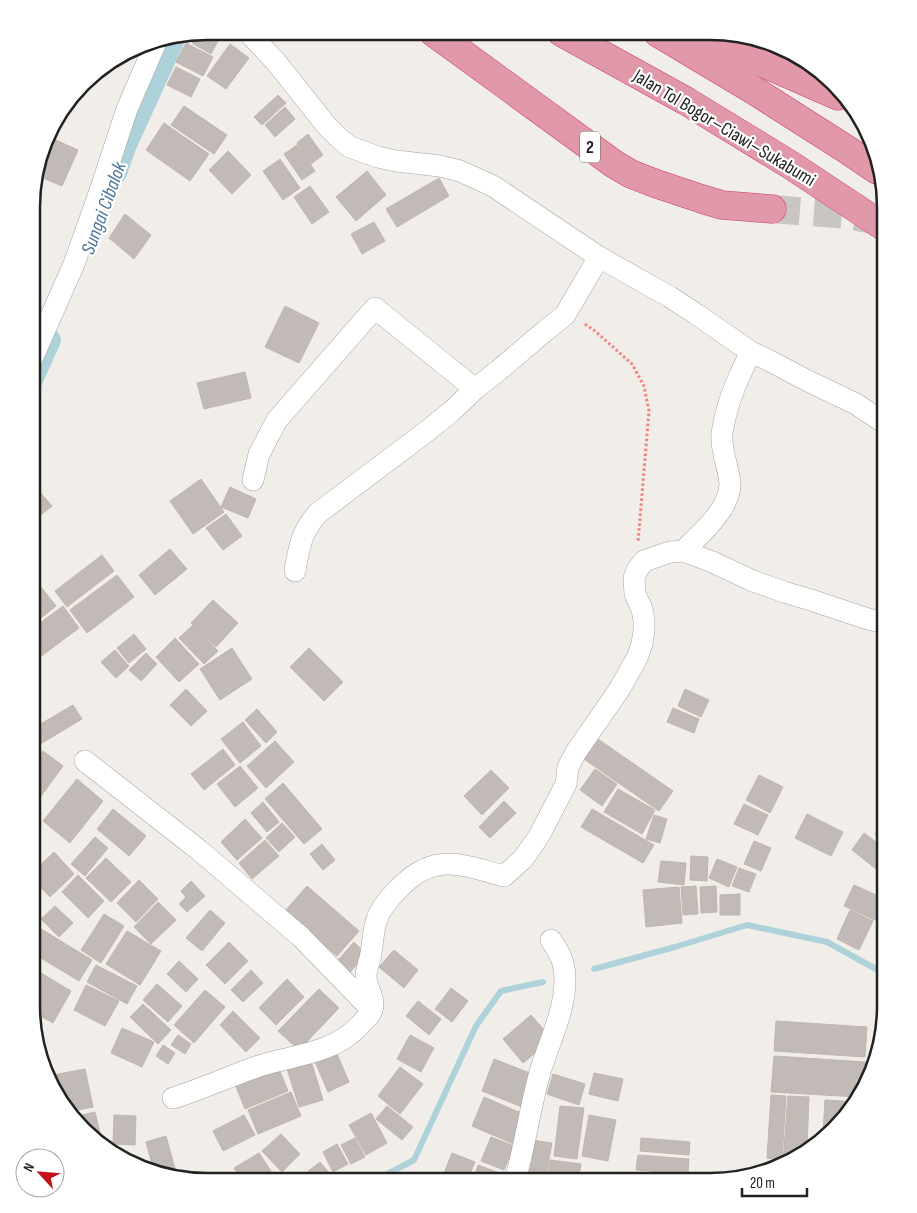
<svg xmlns="http://www.w3.org/2000/svg" width="917" height="1213" viewBox="0 0 917 1213" font-family="'Sofia Sans Condensed',sans-serif">
<rect width="100%" height="100%" fill="#f1eeea"/>
<g fill="none" stroke-linecap="round" stroke-linejoin="round">
<g stroke="#aed2da" stroke-width="6">
<path d="M594,969L675,947L747,925L827,942L885,974"/>
<path d="M374,1181L414,1160L476,1026L501,991L543,982"/>
</g>
<g stroke="#aed2da" stroke-width="22">
<path d="M116,173L125,147L175,37"/>
<path d="M32,380L50,340"/>
</g>
</g>
<g fill="#c1bab6" stroke="#c2b5ad">
<path d="M205,32L219,39L211,54L192,43L198,33Z"/>
<path d="M186,43L213,57L203,76L176,62Z"/>
<path d="M230,44L249,58L226,89L207,76Z"/>
<path d="M176,67L200,79L191,97L167,85Z"/>
<path d="M278,95L286,103L262,125L254,117Z"/>
<path d="M184,106L227,135L214,154L171,125Z"/>
<path d="M285,107L295,119L275,137L265,125Z"/>
<path d="M164,123L209,154L190,181L146,150Z"/>
<path d="M308,134L323,155L311,164L297,143Z"/>
<path d="M49,137L78,150L62,186L36,175Z"/>
<path d="M297,145L315,171L302,180L284,154Z"/>
<path d="M228,151L251,175L232,194L209,170Z"/>
<path d="M280,159L300,188L283,200L263,171Z"/>
<path d="M367,171L386,195L356,221L336,197Z"/>
<path d="M439,178L449,196L397,227L386,209Z"/>
<path d="M310,186L329,212L312,224L294,197Z"/>
<path d="M125,214L151,235L134,259L109,238Z"/>
<path d="M374,222L385,241L362,254L351,234Z"/>
<path d="M285,306L319,323L299,363L265,347Z"/>
<path d="M245,372L251,398L204,409L197,383Z"/>
<path d="M201,479L224,512L193,534L170,501Z"/>
<path d="M32,483L52,506L32,522Z"/>
<path d="M230,487L256,499L248,518L221,507Z"/>
<path d="M226,514L242,536L223,550L206,528Z"/>
<path d="M170,549L187,569L155,595L139,575Z"/>
<path d="M102,555L114,571L67,607L55,591Z"/>
<path d="M117,575L134,597L87,633L70,610Z"/>
<path d="M41,587L56,606L32,625V595Z"/>
<path d="M213,600L238,623L216,647L191,623Z"/>
<path d="M63,606L79,628L32,663V629Z"/>
<path d="M193,625L218,651L204,664L179,638Z"/>
<path d="M134,634L146,649L129,663L117,648Z"/>
<path d="M175,638L199,664L179,682L156,657Z"/>
<path d="M232,648L252,679L220,700L200,669Z"/>
<path d="M309,648L343,682L324,701L290,667Z"/>
<path d="M115,650L129,666L116,678L101,662Z"/>
<path d="M146,653L157,664L141,681L129,670Z"/>
<path d="M186,689L207,711L191,726L170,705Z"/>
<path d="M685,689L709,700L701,717L678,706Z"/>
<path d="M73,705L82,719L32,749V729Z"/>
<path d="M673,708L699,719L694,733L667,722Z"/>
<path d="M257,709L277,732L266,743L245,720Z"/>
<path d="M243,722L261,746L240,763L221,739Z"/>
<path d="M595,737L673,791L659,811L581,757Z"/>
<path d="M275,741L294,762L266,788L247,766Z"/>
<path d="M223,749L235,765L204,790L191,774Z"/>
<path d="M43,751L63,766L39,799L32,793V767Z"/>
<path d="M240,766L258,788L235,807L217,784Z"/>
<path d="M595,769L617,784L602,806L580,790Z"/>
<path d="M491,770L509,788L482,815L464,796Z"/>
<path d="M759,775L783,787L770,813L746,800Z"/>
<path d="M77,779L103,801L70,843L43,821Z"/>
<path d="M283,783L322,829L304,844L265,799Z"/>
<path d="M618,789L655,810L642,834L604,812Z"/>
<path d="M504,801L516,813L490,838L479,827Z"/>
<path d="M263,802L279,822L267,832L251,813Z"/>
<path d="M744,804L768,815L758,835L734,824Z"/>
<path d="M113,809L146,836L129,856L97,829Z"/>
<path d="M592,809L654,845L643,863L581,827Z"/>
<path d="M807,814L843,832L831,856L795,838Z"/>
<path d="M654,815L667,819L660,843L646,839Z"/>
<path d="M245,819L262,838L237,860L221,842Z"/>
<path d="M885,821V843L875,834Z"/>
<path d="M282,823L295,837L279,852L266,838Z"/>
<path d="M864,833L885,849V876L852,850Z"/>
<path d="M32,837L39,843L32,851Z"/>
<path d="M95,837L108,848L85,876L71,864Z"/>
<path d="M265,840L279,856L252,879L239,863Z"/>
<path d="M754,841L771,848L761,871L744,864Z"/>
<path d="M322,844L335,860L323,870L310,854Z"/>
<path d="M54,852L74,874L50,897L31,877L32,873Z"/>
<path d="M691,856L708,857L707,881L690,880Z"/>
<path d="M106,858L131,882L111,902L86,878Z"/>
<path d="M717,859L737,867L729,887L709,878Z"/>
<path d="M661,861L686,863L684,885L658,882Z"/>
<path d="M739,868L756,874L749,892L732,886Z"/>
<path d="M78,875L104,901L88,918L62,892Z"/>
<path d="M139,880L158,899L136,922L117,903Z"/>
<path d="M191,881L205,896L187,912L179,904L186,897L181,891Z"/>
<path d="M854,885L885,899L875,920L844,906Z"/>
<path d="M307,886L359,931L337,956L285,911Z"/>
<path d="M696,886L698,914L683,915L681,887Z"/>
<path d="M716,886L717,912L701,913L700,887Z"/>
<path d="M679,887L682,923L646,927L643,890Z"/>
<path d="M740,894V915H720V895Z"/>
<path d="M158,902L176,920L151,944L134,927Z"/>
<path d="M55,906L73,923L59,937L41,919Z"/>
<path d="M210,910L225,923L202,951L186,938Z"/>
<path d="M850,910L873,921L859,950L837,939Z"/>
<path d="M104,914L124,926L101,963L81,950Z"/>
<path d="M33,924L92,960L79,981L31,952V928Z"/>
<path d="M127,931L161,951L140,985L106,964Z"/>
<path d="M229,942L248,961L225,984L206,965Z"/>
<path d="M354,942L366,954L346,977L333,966Z"/>
<path d="M394,950L418,970L404,988L379,967Z"/>
<path d="M31,961L41,966L31,983Z"/>
<path d="M179,961L198,979L186,992L167,974Z"/>
<path d="M96,965L137,986L127,1004L87,982Z"/>
<path d="M251,970L263,983L243,1002L231,990Z"/>
<path d="M41,973L71,991L53,1023L33,1012L31,1006V991Z"/>
<path d="M287,979L304,997L276,1025L259,1008Z"/>
<path d="M157,984L182,1006L168,1022L143,1000Z"/>
<path d="M86,985L119,1001L105,1026L74,1010Z"/>
<path d="M451,988L468,1001L452,1022L435,1009Z"/>
<path d="M319,989L339,1008L299,1050L278,1031Z"/>
<path d="M205,990L225,1007L194,1043L174,1025Z"/>
<path d="M418,1001L441,1019L429,1035L406,1016Z"/>
<path d="M143,1004L171,1030L158,1044L130,1017Z"/>
<path d="M233,1011L260,1038L246,1052L220,1025Z"/>
<path d="M531,1015L552,1039L523,1063L503,1039Z"/>
<path d="M776,1021L867,1027L865,1057L774,1051Z"/>
<path d="M122,1028L154,1042L142,1067L111,1053Z"/>
<path d="M178,1035L191,1044L185,1054L171,1045Z"/>
<path d="M410,1035L434,1048L421,1072L397,1059Z"/>
<path d="M163,1045L175,1053L168,1064L156,1056Z"/>
<path d="M334,1047L349,1082L328,1092L313,1057Z"/>
<path d="M309,1054L323,1100L299,1107L285,1062Z"/>
<path d="M774,1056L866,1062L865,1076L858,1097L771,1092Z"/>
<path d="M494,1059L535,1075L522,1107L482,1091Z"/>
<path d="M277,1064L288,1091L245,1109L234,1082Z"/>
<path d="M400,1067L423,1084L400,1114L378,1096Z"/>
<path d="M85,1069L93,1107L73,1111L50,1084L48,1076Z"/>
<path d="M594,1073L623,1079L618,1101L589,1094Z"/>
<path d="M553,1074L585,1084L579,1105L547,1094Z"/>
<path d="M291,1092L301,1116L258,1134L248,1110Z"/>
<path d="M771,1095L786,1096L782,1160L767,1158Z"/>
<path d="M788,1096L809,1097L807,1147L788,1163L763,1169L764,1163L783,1162Z"/>
<path d="M484,1097L528,1116L516,1145L472,1126Z"/>
<path d="M825,1100L856,1102L823,1133Z"/>
<path d="M387,1106L413,1127L402,1140L376,1119Z"/>
<path d="M560,1106L584,1108L577,1159L554,1156Z"/>
<path d="M95,1112L103,1145L78,1116Z"/>
<path d="M371,1113L387,1143L366,1155L349,1125Z"/>
<path d="M114,1115L136,1116L135,1145L113,1144Z"/>
<path d="M244,1115L255,1135L223,1151L213,1131Z"/>
<path d="M589,1115L616,1120L608,1161L582,1156Z"/>
<path d="M281,1134L300,1154L282,1172L262,1151Z"/>
<path d="M166,1136L176,1172L168,1174L153,1168L146,1142Z"/>
<path d="M491,1137L514,1146L504,1170L481,1161Z"/>
<path d="M355,1138L365,1157L351,1164L341,1145Z"/>
<path d="M641,1138L690,1142L689,1155L640,1151Z"/>
<path d="M532,1140L552,1143L545,1181H525Z"/>
<path d="M337,1144L348,1164L333,1172L323,1152Z"/>
<path d="M259,1153L271,1171L255,1180H242L234,1168Z"/>
<path d="M452,1153L475,1162L467,1181H441Z"/>
<path d="M638,1155L689,1159L688,1174L636,1170Z"/>
<path d="M550,1160L581,1164L578,1181H547Z"/>
<path d="M320,1162L330,1174L321,1181H312L306,1173Z"/>
<path d="M478,1165L508,1176L506,1181H473Z"/>
</g>
<g fill="none" stroke-linecap="round" stroke-linejoin="round">
<path stroke="#c8c5c2" stroke-width="28" stroke-dasharray="28 14" stroke-linecap="butt" d="M772,209L848,215L877,221"/>
<defs>
<g id="street">
<path d="M247,31L276,62L326,125L340,139L350,147L378,157L396,161L440,166L460,171L493,186L599,257L670,297L696,314L751,352L770,361L808,381L856,404L886,424"/>
<path d="M32,359L74,264L100,191L127,109L157,40"/>
<path d="M253,480L259,454L277,420L375,308L475,389"/>
<path d="M683,551C700,535 730,509 730,484C729,469 722,454 722,439C721,434 723,428 724,423C729,397 739,376 751,352"/>
<path d="M295,571C299,547 301,533 317,514L426,432L452,411L475,389L499,370L545,331L565,315L599,257"/>
<path d="M85,761L199,850L301,937L372,1010"/>
<path d="M173,1098C202,1089 230,1076 259,1066C293,1055 333,1054 359,1026C373,1012 377,1008 369,989C367,985 366,980 366,975C367,967 370,960 371,953C373,942 373,930 377,919C382,903 408,877 423,870C431,866 440,864 449,864C467,864 487,872 504,876L523,859L539,836L566,784L568,767L576,752L619,690L637,658L642,644L644,630V620L642,609L635,594L634,578L637,570L644,561L670,552L683,551L710,561L753,581L784,592L811,600L868,619L886,623"/>
<path d="M515,1181C525,1145 530,1108 540,1072C549,1042 565,1012 565,979C565,962 560,954 551,940"/>
</g>
<g id="highway">
<path d="M433,32L614,164L631,174L657,184L702,199L722,205L772,209"/>
<path d="M561,32L686,101L789,164L886,228"/>
<path d="M658,33L755,91L846,149L877,170"/>
<path d="M689,33L772,67L838,96"/>
</g>
</defs>
<use href="#street" stroke="#a3a3a3" stroke-width="22"/>
<use href="#highway" stroke="#cd3971" stroke-width="29"/>
<path stroke="#ee847d" stroke-width="3" stroke-dasharray="2.5 2.5" stroke-linecap="butt" d="M585,324L595,331L632,364L644,386L649,411L638,542"/>
<use href="#street" stroke="#fff" stroke-width="21"/>
<use href="#highway" stroke="#e199a9" stroke-width="28"/>
</g>
<g text-anchor="middle" stroke-width="4.5" stroke-linejoin="round" paint-order="stroke">
<rect fill="#fff" stroke="#646464" stroke-width="1" x="580" y="131.5" width="20" height="31" rx="4"/>
<g font-size="18" font-weight="bold" fill="#222">
<text x="590" y="153">2</text>
</g>
<g font-size="19" fill="#222" stroke="#fff">
<text transform="translate(725 127) rotate(31)" y="7">Jalan Tol Bogor–Ciawi–Sukabumi</text>
</g>
<g font-size="20" font-style="italic" fill="#4e789b" stroke="#fff">
<text transform="translate(103 208) rotate(-70)" y="7">Sungai Cibalok</text>
</g>
</g>
<path d="M0 0H917V1213H0ZM207 40H710A167 167 0 0 1 877 207V1006A167 167 0 0 1 710 1173H207A167 167 0 0 1 40 1006V207A167 167 0 0 1 207 40Z" fill="#fff" fill-rule="evenodd"/>
<path fill="none" stroke="#222" stroke-width="2.5" d="M207 40H710A167 167 0 0 1 877 207V1006A167 167 0 0 1 710 1173H207A167 167 0 0 1 40 1006V207A167 167 0 0 1 207 40Z"/>
<g transform="translate(40 1173) rotate(296)"><circle r="24" fill="#ffffff" stroke="#a7a7a7"/>
<path d="M0-4L9 19L0 12L-9 19Z" fill="#c21219"/>
<text y="-8" font-size="14" font-weight="bold" text-anchor="middle" fill="#222222">N</text>
</g>
<path d="M742 1188v8h65v-8" fill="none" stroke="#222222" stroke-width="2.5"/>
<text x="750" y="1188" font-size="15" fill="#222222" stroke="#ffffff" stroke-width="4" paint-order="stroke">20 m</text>
</svg>
